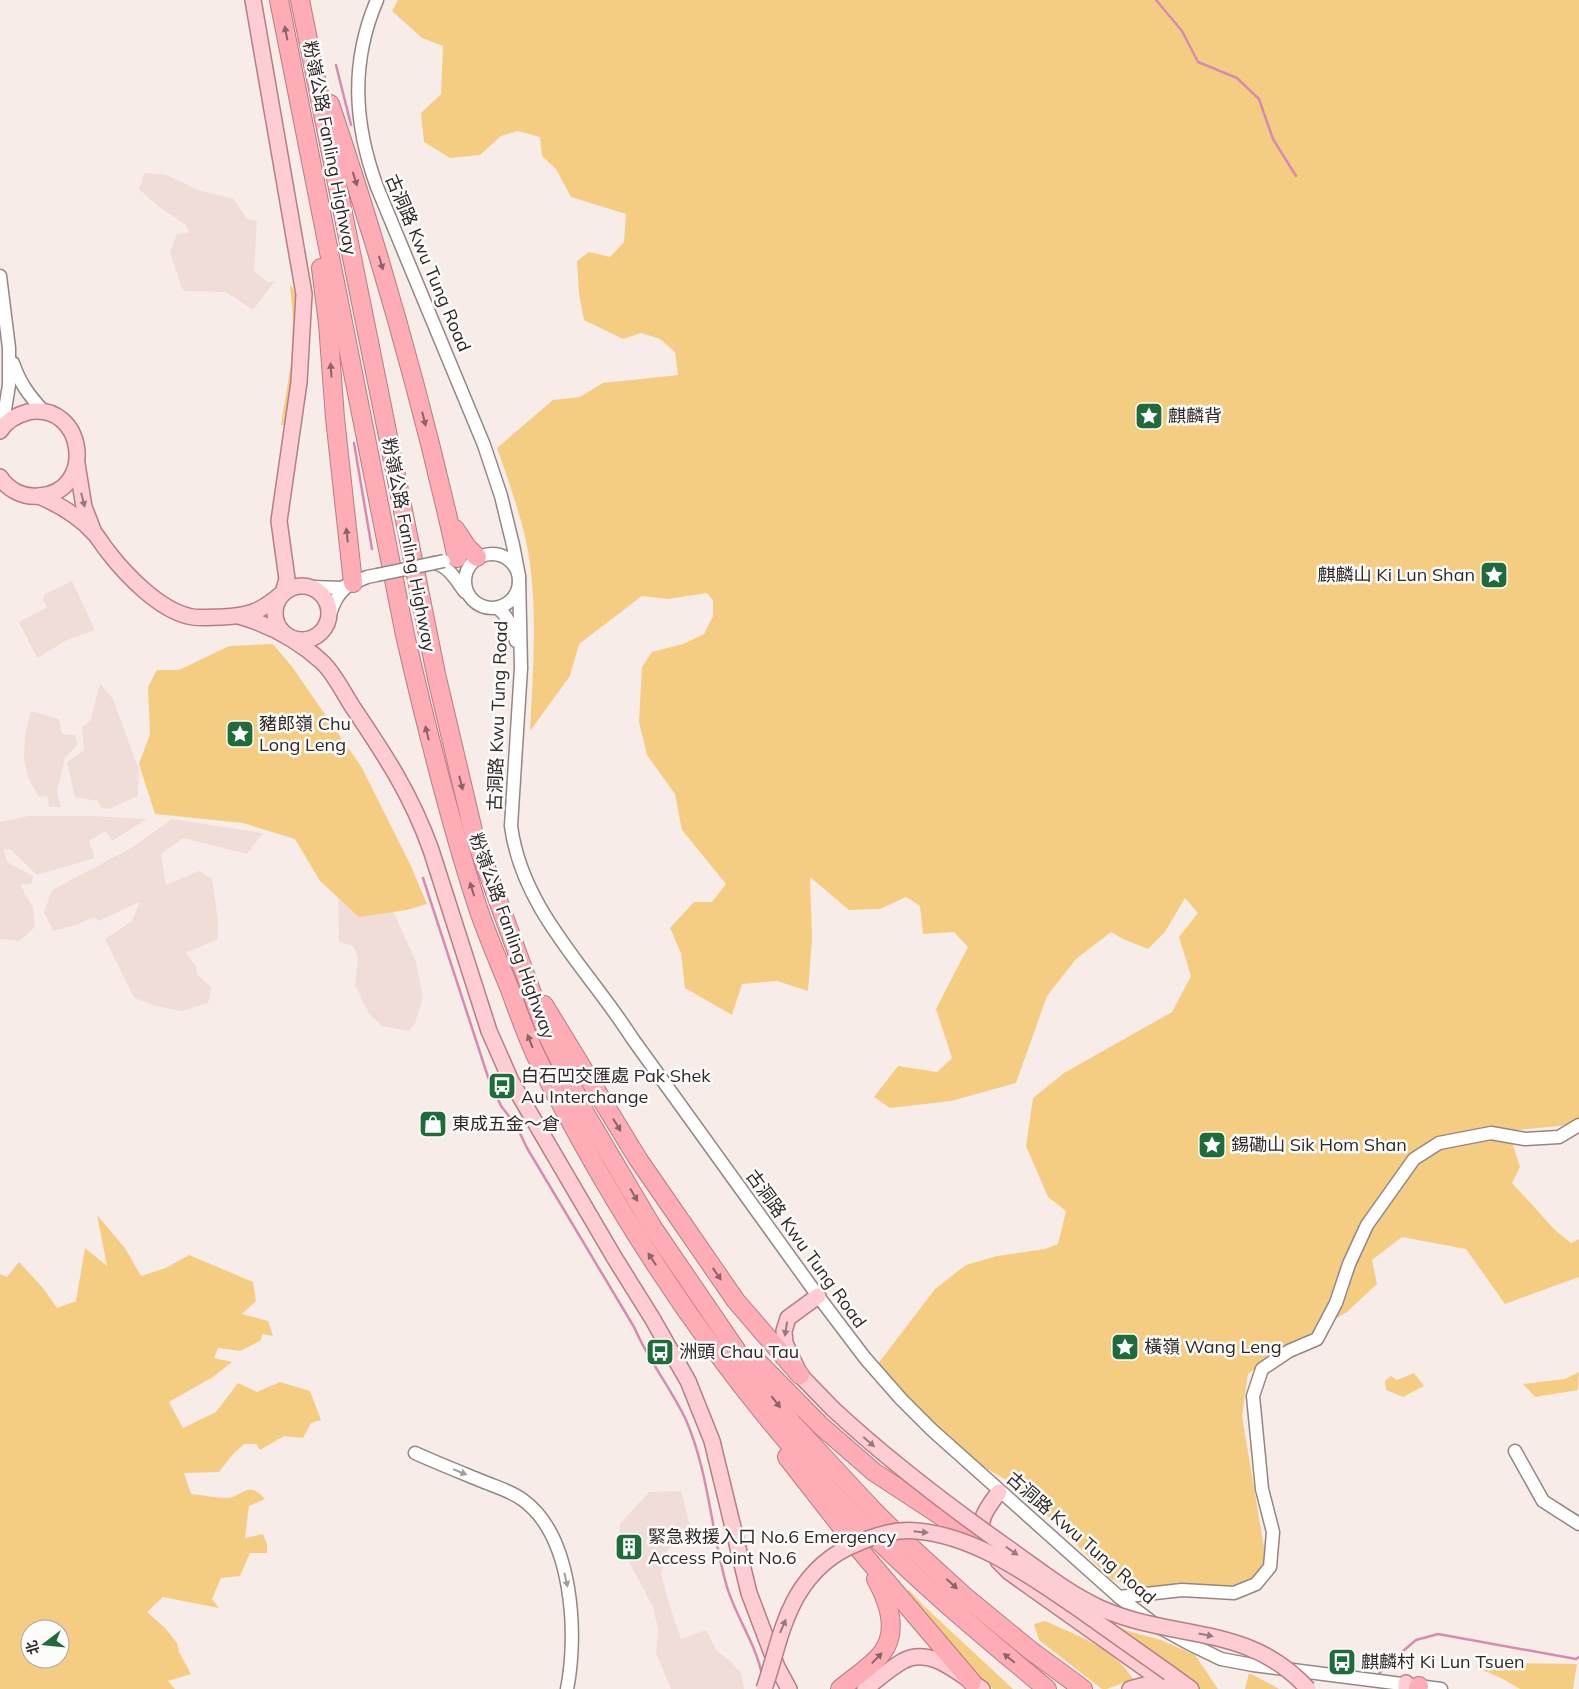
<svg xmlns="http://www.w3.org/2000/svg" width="1579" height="1689" viewBox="0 0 1579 1689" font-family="Mulish,'Noto Sans SC',sans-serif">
<rect width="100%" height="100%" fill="#f8ece9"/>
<g fill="#f1ddd8">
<path d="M145,173L166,175L201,191L234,199L247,219L257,221L254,271L268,282L275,281L253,310L226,292L183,291L170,252L177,234L189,232L186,225L160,208L139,189Z"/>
<path d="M72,581L95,630L69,639L37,658L19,622L47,607L43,600L45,594Z"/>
<path d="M100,684L113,699L139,770L138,796L109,809L101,808L98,801L75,797L67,762L84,750L82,727L90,721Z"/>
<path d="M31,711L59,719L62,734L75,735L78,744L65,758L57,791L61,807H49L47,796L39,797L29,780L24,760L25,734Z"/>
<path d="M28,816H95L147,819L112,841L106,831L89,841L95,858L37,875L10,849L4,850L7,862L33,876L31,884L20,885L33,908L35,927L19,941L0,939V822Z"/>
<path d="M172,819L263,833L247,854L183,838L161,854L166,885L199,871L212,879L218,920V939L186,953L196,966L197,974L212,988L208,1003L182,1011L156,1006L134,998L105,939L132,921L140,902L98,921L95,917L76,925L53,931L44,912L52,890L133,847Z"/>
<path d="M338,883L386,895L416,962L423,998L415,1023L409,1031L382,1026L369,1014L355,985L358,958L353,946L339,942Z"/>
<path d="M681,1491L691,1530L668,1549L661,1574L671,1610L681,1639L706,1630L717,1651L728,1659L741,1673L744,1689H671L656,1653L658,1629L653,1607L619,1543L620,1524L649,1492Z"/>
</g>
<g fill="#f5cd82" fill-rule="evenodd">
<path d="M398,0H1579V1122L1559,1126L1517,1130L1512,1142L1520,1167L1512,1183L1555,1230L1571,1243L1579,1239V1277L1505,1304L1466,1249L1402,1237L1372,1260L1377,1284L1347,1312L1277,1353L1248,1374L1242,1416L1266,1559L1260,1581L1212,1595L1156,1594L1111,1579L1018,1487L979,1464L908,1405L877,1365L935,1289L966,1265L997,1256L1045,1249L1058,1244L1066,1211L1048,1197L1026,1146L1033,1098L1064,1073L1172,1012L1191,976L1179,937L1198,913L1185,898L1165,932L1148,949L1123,939L1111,932L1076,959L1047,996L1016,1083L951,1101L890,1108L874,1097L898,1066L937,1072L952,1058L936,1009L968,947L954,932L923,934L920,906L906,897L880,909L849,910L810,877L812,939L808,991L777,981L742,984L732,1015L685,988L681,953L670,928L694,902H712L726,884L682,830L675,794L647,755L639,722L642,667L652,652L683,644L704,634L713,616V600L707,593L668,599L642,596L579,644L570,676L530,731C533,671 538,610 528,551C521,515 509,482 497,448L553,400L580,397L603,383L678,375L675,352L660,339L641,333L623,339L584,320L579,294L577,261L589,252L610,257L624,242L626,214L571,197L556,169L542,156L540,137L518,131L501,136L480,155L450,158L424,142L421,113L441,94L443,46L422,38L392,11Z"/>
<path d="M290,285C308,297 288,403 284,425H281L291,363L293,319Z"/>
<path d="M273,644L293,668L362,768L410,864L427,904L407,910L359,917L320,881L295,839L243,823L155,814L139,764L150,734L148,687L157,670H179L229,646Z"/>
<path d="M97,1215L125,1248L141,1276L166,1268L189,1255L253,1282L256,1301L242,1314L268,1321L273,1336L263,1334L260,1341L240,1351L218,1348L214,1358L232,1362L213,1377L169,1402L183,1428L216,1412L238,1383L257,1392L280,1382L310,1391L321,1420L311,1423L303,1438L284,1436L260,1450L256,1444H244L233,1454L219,1472L184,1473L191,1494C203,1495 215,1498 227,1498C242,1498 247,1479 265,1499L249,1506L245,1538L263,1534L267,1544V1553H250L240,1576L221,1578L212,1599L219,1608L163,1597L147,1612L165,1628L177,1643L179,1652L191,1674L168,1681L175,1689H0V1274L7,1277L19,1262L43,1288L57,1308L76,1301L85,1248L107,1266ZM30,1629H60V1659H30Z"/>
<path d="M1579,1372L1578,1390L1535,1397L1523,1384L1565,1379Z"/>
<path d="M1414,1373L1424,1386L1403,1397L1386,1390L1385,1381L1391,1376L1397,1380Z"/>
<path d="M909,1590L925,1607L1013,1689H993L898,1609L895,1604Z"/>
<path d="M1045,1621C1076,1635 1114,1648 1133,1679L1107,1689H1102L1039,1640L1034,1624Z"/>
<path d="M1106,1621L1128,1631L1161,1640L1195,1655L1218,1689H1186Z"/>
<path d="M1480,1659L1505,1663L1577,1664L1573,1689H1520L1503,1679L1476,1667Z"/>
<path d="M1249,1673L1276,1687L1279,1689H1245Z"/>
</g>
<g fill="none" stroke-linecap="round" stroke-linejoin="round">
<g stroke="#d78bb1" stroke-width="2.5">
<path d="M1156,0L1182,31L1198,62L1237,78L1259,99L1273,139L1296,176"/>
<path d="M336,65L351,125"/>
<path d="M354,443L372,549"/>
<path d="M423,878L488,1077L501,1106L516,1125L527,1148L634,1327C648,1360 671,1388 686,1420C709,1473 711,1532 727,1587C736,1617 756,1644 762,1675"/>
<path d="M1376,1677L1389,1663L1416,1640L1438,1634L1576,1659L1579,1657"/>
</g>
<defs>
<g id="minor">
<path d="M377,0C350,63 354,124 377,187L484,445L501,496L513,545L519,576L521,668L511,826C522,910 589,970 632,1038L818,1296L865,1358L901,1399L932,1430L1119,1597L1157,1626L1188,1643L1221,1659L1253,1665L1441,1689"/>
<path d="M0,276L9,348V385L2,428"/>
<path d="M13,363C20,384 29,395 44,412"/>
<circle cx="492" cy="581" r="27"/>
<path d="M434,563C449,566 456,580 465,592"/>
<path d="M313,587L341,588L367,577L377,575"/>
<path d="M498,608C509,617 512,628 516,641"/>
<path d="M329,617C333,605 337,594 348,586"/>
<path d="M1515,1451L1543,1501L1579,1524"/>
<path d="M415,1453C437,1463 460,1472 482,1481C496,1487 511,1491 523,1500C573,1536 578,1634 567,1689"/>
<path d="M1119,1597L1182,1590L1234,1593L1256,1584L1270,1567L1273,1532L1262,1489L1253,1396L1262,1369L1289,1351L1317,1339L1336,1303L1349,1264L1367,1225L1414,1159L1439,1143L1491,1133L1525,1139L1559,1137L1579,1125"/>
</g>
<g id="major">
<path d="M253,0L304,294L299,382L279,521L287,579L283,593"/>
<path d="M0,431C6,421 17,415 28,412C85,401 97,492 39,496C24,498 8,490 0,477"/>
<path d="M77,464L84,507L93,530"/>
<path d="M39,496C60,505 80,517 95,534C100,540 104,547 109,553C127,576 159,609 188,616C198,619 211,617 222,617C248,616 260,612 280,595"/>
<circle cx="302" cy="613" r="27"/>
<path d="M239,616C270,625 297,639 322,662C334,673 343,692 352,706C385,755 411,794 431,850L489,1031L511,1081L614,1257L652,1318L688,1381L712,1441L749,1593L777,1667L789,1689"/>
<path d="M818,1296L788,1318L784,1331L785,1343L800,1375L833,1409"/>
<path d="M984,1540C976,1520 988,1507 999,1492"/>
<path d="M998,1561L1009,1572L1174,1689"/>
<path d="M1169,1673L1191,1689"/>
<path d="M1406,1683V1689"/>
<path d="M865,1689C877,1680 889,1669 903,1661C931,1646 959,1674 982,1689"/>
<path d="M1130,1689L1145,1685L1170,1688"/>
</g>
<g id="highway">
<path d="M279,0L405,635C426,726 448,816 477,905C486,933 498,960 509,987C518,1011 526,1035 537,1058C550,1085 565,1111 579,1137C655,1275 748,1406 858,1520C917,1581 982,1635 1047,1689"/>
<path d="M300,0L436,674L474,835L547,1034L585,1113L653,1228L741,1357L791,1422L873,1510L904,1541L963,1595L1030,1650L1083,1689"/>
<path d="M330,104C380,253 423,404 457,558"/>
<path d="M321,268L328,324L335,418L353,583"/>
<path d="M455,529L467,547L477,557"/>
<path d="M544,1005L638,1159L736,1301L800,1375"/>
<path d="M756,1360L820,1425L874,1472L941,1516L983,1548"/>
<path d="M787,1457L858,1548L972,1682"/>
<path d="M840,1689C853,1678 871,1667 882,1653C899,1631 888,1601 876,1579"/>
<path d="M1418,1689L1419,1686"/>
</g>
</defs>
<use href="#minor" stroke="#928784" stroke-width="15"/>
<use href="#major" stroke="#b57e84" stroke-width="18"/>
<use href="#highway" stroke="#b57e84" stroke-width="20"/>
<use href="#minor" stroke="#fff" stroke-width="12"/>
<use href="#major" stroke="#fecdd3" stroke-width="15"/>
<use href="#highway" stroke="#feacb5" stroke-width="18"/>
<defs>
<path id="minor-bridge" d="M377,575L444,561"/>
<g id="major-bridge">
<path d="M833,1409C888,1460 947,1505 1008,1548C1038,1569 1067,1593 1100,1608C1174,1641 1249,1623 1308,1689"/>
<path d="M764,1689C775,1658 780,1626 797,1596C811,1572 832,1553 858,1543C876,1535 898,1529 917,1531C975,1536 1027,1574 1073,1605C1105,1628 1137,1650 1169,1673"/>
</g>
</defs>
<use href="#minor-bridge" stroke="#928784" stroke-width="15" stroke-linecap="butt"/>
<use href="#major-bridge" stroke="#b57e84" stroke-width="18" stroke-linecap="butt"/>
<use href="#minor-bridge" stroke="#fff" stroke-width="12"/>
<use href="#major-bridge" stroke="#fecdd3" stroke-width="15"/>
</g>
<defs><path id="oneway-solid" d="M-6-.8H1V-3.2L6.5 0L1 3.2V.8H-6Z" transform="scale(1.25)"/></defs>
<g fill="#8b6467">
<use href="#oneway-solid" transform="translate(286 33) rotate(-101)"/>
<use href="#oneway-solid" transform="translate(355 179) rotate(72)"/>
<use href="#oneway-solid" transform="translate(381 263) rotate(74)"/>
<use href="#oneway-solid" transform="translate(331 370) rotate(-94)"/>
<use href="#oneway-solid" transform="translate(424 419) rotate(76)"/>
<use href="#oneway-solid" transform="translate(347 535) rotate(-96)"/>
<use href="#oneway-solid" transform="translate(427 733) rotate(-104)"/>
<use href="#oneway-solid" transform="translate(461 783) rotate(76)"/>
<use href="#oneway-solid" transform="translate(472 889) rotate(-107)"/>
<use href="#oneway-solid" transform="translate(530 1041) rotate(-111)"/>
<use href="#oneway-solid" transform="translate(617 1125) rotate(58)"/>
<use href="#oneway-solid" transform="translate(634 1195) rotate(59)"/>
<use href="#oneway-solid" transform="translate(652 1259) rotate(-123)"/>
<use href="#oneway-solid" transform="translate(717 1274) rotate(55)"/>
<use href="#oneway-solid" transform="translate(776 1402) rotate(52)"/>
<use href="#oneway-solid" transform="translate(952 1584) rotate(42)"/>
<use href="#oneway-solid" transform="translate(877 1658) rotate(-46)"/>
<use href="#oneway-solid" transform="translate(1009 1658) rotate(-141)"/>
</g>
<g fill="#967b7e">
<use href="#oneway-solid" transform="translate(83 500) rotate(76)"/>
<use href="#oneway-solid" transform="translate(786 1329) rotate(99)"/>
<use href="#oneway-solid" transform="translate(869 1442) rotate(41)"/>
<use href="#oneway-solid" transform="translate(921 1532) rotate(6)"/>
<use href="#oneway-solid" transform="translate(1012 1551) rotate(35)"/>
<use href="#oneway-solid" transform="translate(783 1626) rotate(-67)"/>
<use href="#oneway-solid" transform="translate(1206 1635) rotate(11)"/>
</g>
<g fill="#a09f9e">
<use href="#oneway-solid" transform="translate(460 1472) rotate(22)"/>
<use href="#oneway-solid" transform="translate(566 1580) rotate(77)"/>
</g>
<defs>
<symbol id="sight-square" viewBox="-11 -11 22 22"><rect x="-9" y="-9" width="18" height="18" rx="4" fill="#1e6c3b" stroke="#fefcfb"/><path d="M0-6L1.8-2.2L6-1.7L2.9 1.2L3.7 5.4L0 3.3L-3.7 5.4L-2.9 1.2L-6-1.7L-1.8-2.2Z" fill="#fff"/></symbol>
<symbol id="bus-square" viewBox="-11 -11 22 22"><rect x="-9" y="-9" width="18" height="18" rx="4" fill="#1e6c3b" stroke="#fefcfb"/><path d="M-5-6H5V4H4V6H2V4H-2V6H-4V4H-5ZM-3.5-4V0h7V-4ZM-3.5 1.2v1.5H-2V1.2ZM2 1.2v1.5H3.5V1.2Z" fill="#fff"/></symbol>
<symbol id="shop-square" viewBox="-11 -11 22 22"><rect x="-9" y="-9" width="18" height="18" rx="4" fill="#1e6c3b" stroke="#fefcfb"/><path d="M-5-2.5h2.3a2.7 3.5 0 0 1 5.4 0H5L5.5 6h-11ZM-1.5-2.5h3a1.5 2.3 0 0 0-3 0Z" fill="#fff"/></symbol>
<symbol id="building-square" viewBox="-11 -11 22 22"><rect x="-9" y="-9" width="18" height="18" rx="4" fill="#1e6c3b" stroke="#fefcfb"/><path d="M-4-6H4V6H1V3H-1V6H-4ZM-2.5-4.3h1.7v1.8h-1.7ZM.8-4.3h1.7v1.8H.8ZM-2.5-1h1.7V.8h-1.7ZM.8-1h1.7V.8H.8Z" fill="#fff"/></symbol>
</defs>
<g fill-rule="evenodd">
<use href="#sight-square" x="1133" y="400" width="32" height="32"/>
<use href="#sight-square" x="1478" y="559" width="32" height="32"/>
<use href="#sight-square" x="224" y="718" width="32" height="32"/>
<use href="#bus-square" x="486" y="1070" width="32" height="32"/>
<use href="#shop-square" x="417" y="1108" width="32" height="32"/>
<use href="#sight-square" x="1196" y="1129" width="32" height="32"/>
<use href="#sight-square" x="1109" y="1331" width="32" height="32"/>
<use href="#bus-square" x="644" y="1336" width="32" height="32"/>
<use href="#building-square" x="613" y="1531" width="32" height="32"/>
<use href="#bus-square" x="1326" y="1646" width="32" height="32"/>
</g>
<g text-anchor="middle" stroke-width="5" stroke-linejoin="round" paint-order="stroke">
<g font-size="18" fill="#2d2928" stroke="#fefcfb">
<text transform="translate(330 148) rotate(79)" y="6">粉嶺公路 Fanling Highway</text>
<text transform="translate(428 263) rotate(67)" y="6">古洞路 Kwu Tung Road</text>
<text transform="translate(409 545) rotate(79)" y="6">粉嶺公路 Fanling Highway</text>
<text transform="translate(498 716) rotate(-88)" y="6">古洞路 Kwu Tung Road</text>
<text transform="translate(512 936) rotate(70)" y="6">粉嶺公路 Fanling Highway</text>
<text transform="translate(806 1249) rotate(54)" y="6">古洞路 Kwu Tung Road</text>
<text transform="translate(1081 1538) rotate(41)" y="6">古洞路 Kwu Tung Road</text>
</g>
<g font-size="18" fill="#2d2928" stroke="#fefcfb" text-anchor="start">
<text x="1168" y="422">麒麟背</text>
<text x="1475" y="581" text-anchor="end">麒麟山 Ki Lun Shan</text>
<text x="259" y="730">豬郎嶺 Chu<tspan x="259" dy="21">Long Leng</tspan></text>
<text x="521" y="1082">白石凹交匯處 Pak Shek<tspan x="521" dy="21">Au Interchange</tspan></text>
<text x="452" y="1130">東成五金～倉</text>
<text x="1231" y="1151">錫磡山 Sik Hom Shan</text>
<text x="1144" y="1353">橫嶺 Wang Leng</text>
<text x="679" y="1358">洲頭 Chau Tau</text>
<text x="648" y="1543">緊急救援入口 No.6 Emergency<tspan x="648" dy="21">Access Point No.6</tspan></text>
<text x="1361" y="1668">麒麟村 Ki Lun Tsuen</text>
</g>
</g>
<g transform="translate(45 1644) rotate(254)"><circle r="24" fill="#fefcfb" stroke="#aaa8a7"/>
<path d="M0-4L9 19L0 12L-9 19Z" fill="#1e6c3b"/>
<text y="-8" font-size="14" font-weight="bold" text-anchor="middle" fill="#2d2928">北</text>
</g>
</svg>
